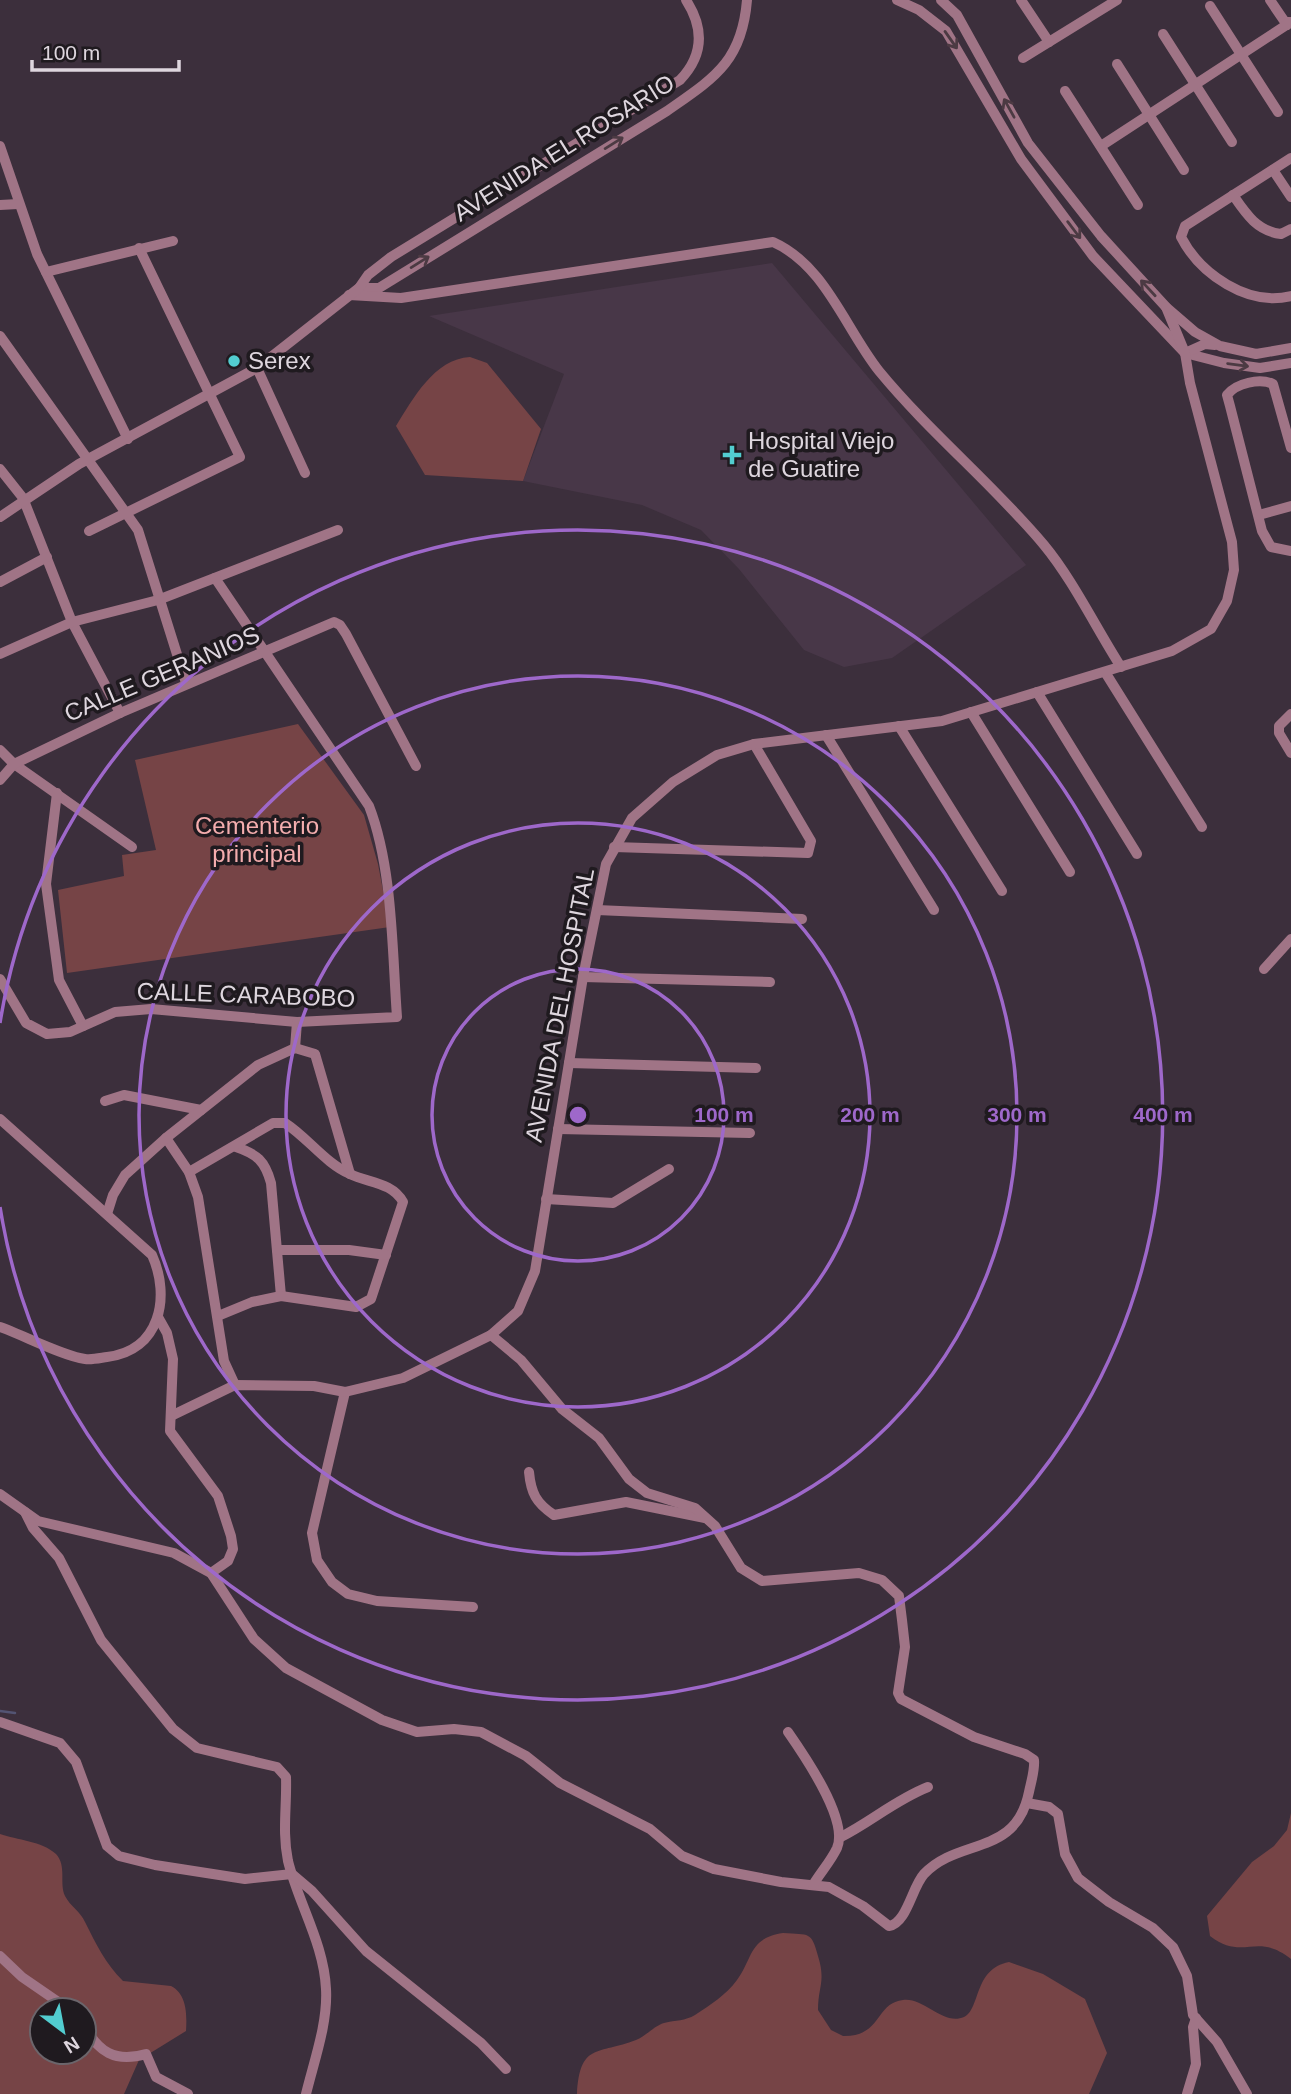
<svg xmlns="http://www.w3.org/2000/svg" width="1291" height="2094" viewBox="0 0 1291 2094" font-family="Arial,sans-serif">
<rect width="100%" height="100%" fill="#3c2f3c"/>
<path fill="#483748" d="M772,263L1026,565L892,658L844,667L804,650L739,569L701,530L642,505L523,481L564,374L429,316Z"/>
<g fill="#764446" fill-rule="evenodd">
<path d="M470,357L487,363L541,429L523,481L425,475L396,426C413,399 434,359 470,357Z"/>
<path d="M298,724L364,815L378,864L390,927L67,973L58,890L124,876L122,855L156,850L135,760Z"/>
<path d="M1291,1813V1959C1256,1931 1244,1962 1210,1936L1207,1916L1252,1862L1274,1846L1287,1830Z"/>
<path d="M0,1834C17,1840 42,1841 56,1854C67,1866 59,1883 65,1896C70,1906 81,1912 85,1922C96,1944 105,1963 123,1981L171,1986C187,1994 187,2015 186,2031L139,2060L124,2094H0ZM42,2010H84V2052H42Z"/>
<path d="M783,1933C810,1935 811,1931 818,1956C826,1982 818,1986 818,2010L831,2030L843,2036C882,2037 875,2003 903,2000C924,1997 943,2026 964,2017C981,2009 973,1969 1009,1962L1043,1974L1085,1999L1107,2053L1089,2094H577C580,2042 598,2055 636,2040C646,2036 654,2026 664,2023C676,2020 685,2021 695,2015C710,2005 726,1995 737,1980C753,1958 749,1938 783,1933Z"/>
</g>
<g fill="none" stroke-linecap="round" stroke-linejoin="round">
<path stroke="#535473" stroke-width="2.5" d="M0,1711L15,1713"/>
<g stroke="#a07486" stroke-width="10">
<path d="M897,0L919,10L946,31L1021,159L1093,256L1185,353L1224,363L1260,368L1291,363"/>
<path d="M941,0L957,15L1028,143L1101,236L1166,307L1195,332L1220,346L1256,354L1291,348"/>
<path d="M1021,0L1049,42"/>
<path d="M1270,0L1287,25L1289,22"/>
<path d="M1210,6L1278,112"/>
<path d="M1163,34L1232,142"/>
<path d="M1023,58L1117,0"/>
<path d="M1117,64L1184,170"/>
<path d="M1065,91L1138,205"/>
<path d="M0,146L37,254L128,439"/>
<path d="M1101,146L1291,22"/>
<path d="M1291,158L1185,226L1181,237C1200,274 1248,307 1291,296"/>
<path d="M1273,170L1291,197"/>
<path d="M1233,195C1246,214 1257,231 1281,234L1291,229"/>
<path d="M0,205L18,204"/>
<path d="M46,272L173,241"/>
<path d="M359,288H379L667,111C714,78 742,62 747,0"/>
<path d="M349,295L401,298L773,242C825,265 845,328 879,371C930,433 993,484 1044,545C1073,580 1096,628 1121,667"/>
<path d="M0,336L138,530L186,683"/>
<path d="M1185,353L1205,344L1215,345"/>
<path d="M257,368L305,473"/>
<path d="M1291,448L1273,384C1260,378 1236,383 1227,395L1230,406L1262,531L1271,547L1291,551"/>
<path d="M0,469L23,498L72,622L120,713"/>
<path d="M1259,515L1291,506"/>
<path d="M0,517L79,464L257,368L359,288L368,275L391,257L680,80C704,55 704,28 686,0"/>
<path d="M89,531L240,457L139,248"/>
<path d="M0,582L47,557"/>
<path d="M0,654L72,622L158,600L338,530"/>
<path d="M1105,672L1202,827"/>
<path d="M1037,692L1137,854"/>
<path d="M971,712L1070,872"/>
<path d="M1291,714L1279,726V733L1291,753"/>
<path d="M899,726L1002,891"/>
<path d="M826,735L934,910"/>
<path d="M0,750L14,764L132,847"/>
<path d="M0,780L14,764L120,713L334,622L340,625L346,634L416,766"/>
<path d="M57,793L46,884L59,980L83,1026"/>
<path d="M614,847L808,853L811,841L754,744"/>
<path d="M597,910L802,919"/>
<path d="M1264,969L1291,939"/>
<path d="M583,977L770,982"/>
<path d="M0,979L26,1023L47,1034L70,1032L115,1012L151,1009L297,1022L397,1017C392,950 393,868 369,806L215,578"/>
<path d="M295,1048L297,1022"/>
<path d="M569,1063L756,1068"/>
<path d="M105,1101L124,1095L201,1110"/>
<path d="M0,1119L152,1255C171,1297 160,1351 107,1357C100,1358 92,1360 85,1359C63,1356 23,1335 0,1327"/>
<path d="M558,1129L750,1133"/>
<path d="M166,1138L189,1172L198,1197L224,1361L235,1385"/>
<path d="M236,1147C257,1154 265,1161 271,1183L281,1296"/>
<path d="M189,1172L273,1123H285C308,1138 325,1163 350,1174C368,1183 392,1182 403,1202L371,1299L356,1307L281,1296L252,1302L218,1316"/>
<path d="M546,1199L613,1203L669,1169"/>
<path d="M107,1214L113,1195L125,1175L166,1138L258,1065L295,1048L315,1054L350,1174"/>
<path d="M277,1250H349L386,1255"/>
<path d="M158,1317L167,1333L173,1359L170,1431L218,1496L231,1536L233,1549L228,1561L211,1573"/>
<path d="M345,1392L312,1533L317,1560L332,1582L348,1594L377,1601L473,1607"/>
<path d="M171,1416L235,1385L314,1386L345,1392L403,1378L491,1335L518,1311L535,1271L583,977L606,864L632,818L673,782L717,755L754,744L942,721L1172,651L1211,629L1227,601L1234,570L1232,542L1190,383L1185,353L1166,307"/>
<path d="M529,1472C531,1493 536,1503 554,1515L626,1502L705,1518"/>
<path d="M0,1494L38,1521L174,1553L211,1573L254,1639L286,1668L382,1720L417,1732L454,1729L481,1732L526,1756L560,1783L650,1829L682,1856L714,1869L781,1882L829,1887L863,1906L889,1926C907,1923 912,1887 924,1874C959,1837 1016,1857 1029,1792C1031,1782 1035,1770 1034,1760L1025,1754L974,1737L901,1699L898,1693L905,1647L902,1620L899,1596L882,1580L859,1573L762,1581L741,1568L715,1526L695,1508L647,1493L629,1479L599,1438L562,1409L521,1360L491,1335"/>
<path d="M25,1512L33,1528L59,1558L101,1640L173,1729L197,1748L277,1767L286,1777C287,1806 282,1832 288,1861C299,1905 324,1944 326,1989C328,2023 314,2061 306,2094"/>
<path d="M0,1722L60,1743L76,1762L107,1846L119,1856L155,1865L245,1879L292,1874L312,1891L366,1951L481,2043L506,2069"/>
<path d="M788,1732C804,1755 849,1820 837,1848C831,1861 820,1873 813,1885"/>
<path d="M1027,1803L1049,1807L1058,1814L1065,1854L1078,1878L1109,1902L1153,1928L1173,1947L1187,1976L1193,2015L1217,2042L1247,2094"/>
<path d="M839,1838C871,1822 895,1800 928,1787"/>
<path d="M0,1956L22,1977L70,2010"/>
<path d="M84,2025C98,2052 115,2063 146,2054L156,2077L188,2094"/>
<path d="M1187,2094L1196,2064L1193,2027L1196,2018"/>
</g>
</g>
<defs><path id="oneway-shaft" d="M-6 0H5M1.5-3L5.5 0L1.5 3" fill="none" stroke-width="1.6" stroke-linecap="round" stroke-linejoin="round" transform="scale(1.75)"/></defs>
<g stroke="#4c3a43">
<use href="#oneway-shaft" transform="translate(951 40) rotate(55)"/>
<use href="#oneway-shaft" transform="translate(1009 108) rotate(-119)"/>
<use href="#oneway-shaft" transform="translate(614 143) rotate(-32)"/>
<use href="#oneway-shaft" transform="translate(1074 230) rotate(53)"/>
<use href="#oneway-shaft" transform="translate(420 262) rotate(-32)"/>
<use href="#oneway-shaft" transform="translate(1148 288) rotate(-133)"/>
<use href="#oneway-shaft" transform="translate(1238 365) rotate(8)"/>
</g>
<g fill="none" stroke="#9e68ca" stroke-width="3.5">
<circle cx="578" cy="1115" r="146"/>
<circle cx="578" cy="1115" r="292"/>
<circle cx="578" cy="1115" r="439"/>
<path d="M0 1023A585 585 0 1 1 0 1207"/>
</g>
<g fill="#52cdd0" stroke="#1f1a1f" stroke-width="2.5">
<circle cx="234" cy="361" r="7"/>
<path d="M728.5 444.5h7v7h7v7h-7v7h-7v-7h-7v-7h7z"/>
</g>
<g text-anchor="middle" stroke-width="7" stroke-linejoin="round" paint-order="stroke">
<g font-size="24" fill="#ded6de" stroke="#1f1a1f">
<text transform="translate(564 148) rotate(-32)" y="8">AVENIDA EL ROSARIO</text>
<text transform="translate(162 674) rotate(-23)" y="8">CALLE GERANIOS</text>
<text transform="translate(246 995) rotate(2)" y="8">CALLE CARABOBO</text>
<text transform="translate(560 1005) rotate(-79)" y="8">AVENIDA DEL HOSPITAL</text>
</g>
<g font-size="24" fill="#ded6de" stroke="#1f1a1f" text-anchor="start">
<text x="248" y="369">Serex</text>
<text x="748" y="449">Hospital Viejo<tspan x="748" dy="28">de Guatire</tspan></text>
</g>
<g font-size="24" fill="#f4adae" stroke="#1f1a1f">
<text x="257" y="834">Cementerio<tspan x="257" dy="28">principal</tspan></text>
</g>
</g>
<circle cx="578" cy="1115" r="10" fill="#9e68ca" stroke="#1f1a1f" stroke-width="3.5"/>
<g font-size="21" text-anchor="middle" font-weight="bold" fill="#9e68ca" stroke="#1f1a1f" stroke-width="7" stroke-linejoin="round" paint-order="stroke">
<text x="724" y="1122">100 m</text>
<text x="870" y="1122">200 m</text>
<text x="1017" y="1122">300 m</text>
<text x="1163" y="1122">400 m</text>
</g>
<g transform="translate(63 2031) rotate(148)"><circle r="33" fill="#1f1a1f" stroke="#6b656b" stroke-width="2"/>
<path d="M0-5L12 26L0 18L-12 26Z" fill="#52cdd0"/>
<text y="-10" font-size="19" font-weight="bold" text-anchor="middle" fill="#ded6de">N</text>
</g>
<path d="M32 60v10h147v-10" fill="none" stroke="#ded6de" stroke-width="3.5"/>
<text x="42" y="60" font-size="21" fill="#ded6de" stroke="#1f1a1f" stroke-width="5" paint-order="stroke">100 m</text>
</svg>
